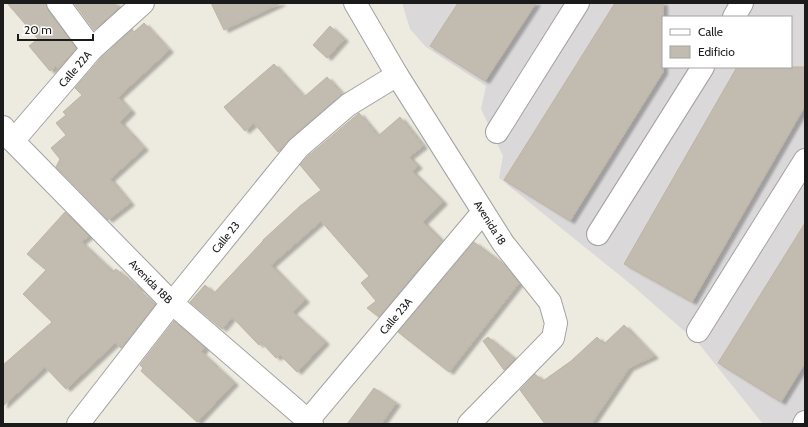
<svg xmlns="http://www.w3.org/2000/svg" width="808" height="427" viewBox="0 0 808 427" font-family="Cabin,sans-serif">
<defs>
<filter id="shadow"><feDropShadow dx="4.5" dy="2.5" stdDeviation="1" flood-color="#0004"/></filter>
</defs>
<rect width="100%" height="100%" fill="#edebe0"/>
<path fill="#dad8d8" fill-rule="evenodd" d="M402,3H805V424H763L699,344L633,286L499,178L503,156L481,109L486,86L426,47L410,29ZM663,17H791V67H663Z"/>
<g fill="#c2bbb0" stroke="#bfb4a2" filter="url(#shadow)">
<path d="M7,3H46L48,10L76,48L58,69L56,66L50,71L29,46L38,39Z"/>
<path d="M74,3H115L118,8L94,30Z"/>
<path d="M211,3H281L224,30Z"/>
<path d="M458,3H536L485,81L430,46Z"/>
<path d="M615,3H663V72L570,221L504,180Z"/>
<path d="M144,23L169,50L118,97L131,111L120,122L144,148L110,179L130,203L108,220L56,167L60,159L51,148L66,135L56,123L66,115L63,112L82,95L75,88L101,58L132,29L134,32Z"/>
<path d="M330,26L344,39L327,58L313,45Z"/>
<path d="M274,64L304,97L327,77L342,94L290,139L278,152L254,123L245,131L224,107Z"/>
<path d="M737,67H805V106L692,302L624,264Z"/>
<path d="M359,113L378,136L400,117L423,146L409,157L418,166L412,171L443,202L423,222L442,241L379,317L367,308L376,301L361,283L369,276L321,221L271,265L305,300L292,312L325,342L297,372L280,355L276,358L261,342L259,345L232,317L222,329L190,302L205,285L214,293L263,241V240L300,206L321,190L300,165L307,157Z"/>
<path d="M65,212L89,236L81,242L113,272L116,269L139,288L138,289L155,305L121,348L115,343L66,389L45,367L3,406V365L52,322L23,294L46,270L27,254Z"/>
<path d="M805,223V363L781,402L718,363Z"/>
<path d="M474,242L506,266L519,283L449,372L398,332Z"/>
<path d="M174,321L205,348L201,352L234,383L197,422L141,371L143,368L140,365Z"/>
<path d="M624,325L654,356L629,368L591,424H545L520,390L535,374L543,381L571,361L597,337L604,344Z"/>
<path d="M488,337L515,359L504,370L483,341Z"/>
<path d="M374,388L396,403L381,424H347Z"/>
</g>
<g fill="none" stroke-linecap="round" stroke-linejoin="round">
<defs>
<g id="minor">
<path d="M58,3L92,49"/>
<path id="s1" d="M355,3L397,75L503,243L550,302L556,323L553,338L469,424"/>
<path d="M734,17L742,3"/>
<path id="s2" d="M3,127L13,141L172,303L312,424"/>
<path d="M497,132L578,3"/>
<path id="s3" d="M13,141L92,49L143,3"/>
<path d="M598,234L703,67"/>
<path d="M698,331L805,160"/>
<path id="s4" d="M78,424L172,303L298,148L348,105L397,75"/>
<path id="s5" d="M305,424L483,212"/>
<path d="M804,424L805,422"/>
</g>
</defs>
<use href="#minor" stroke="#a2a2a2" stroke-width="24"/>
<use href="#minor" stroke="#fff" stroke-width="22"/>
</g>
<g text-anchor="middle" stroke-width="3" stroke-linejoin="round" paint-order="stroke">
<g font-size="11" fill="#1b1b1b" stroke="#fff">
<text dy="4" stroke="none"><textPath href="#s3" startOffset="95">Calle 22A</textPath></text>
<text dy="4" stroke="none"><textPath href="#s1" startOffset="258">Avenida 18</textPath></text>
<text dy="4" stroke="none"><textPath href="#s4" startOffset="238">Calle 23</textPath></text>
<text dy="4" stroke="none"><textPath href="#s2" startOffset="214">Avenida 18B</textPath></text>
<text dy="4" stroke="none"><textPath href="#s5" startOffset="141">Calle 23A</textPath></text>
</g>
</g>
<rect width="808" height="427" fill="none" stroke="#1b1b1b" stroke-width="8"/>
<rect x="662" y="16" width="130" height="52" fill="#ffffff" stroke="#a4a4a4"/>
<rect x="670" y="29" width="20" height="6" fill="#ffffff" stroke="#a4a4a4"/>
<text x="698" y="36" font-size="12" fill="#1b1b1b">Calle</text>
<rect x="670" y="46" width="20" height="12" fill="#c2bbb0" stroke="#a4a4a4"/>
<text x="698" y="56" font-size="12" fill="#1b1b1b">Edificio</text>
<path d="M18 34v6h75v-6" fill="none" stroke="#1b1b1b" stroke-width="2"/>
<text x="24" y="34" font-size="12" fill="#1b1b1b" stroke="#ffffff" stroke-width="3" paint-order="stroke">20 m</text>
</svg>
